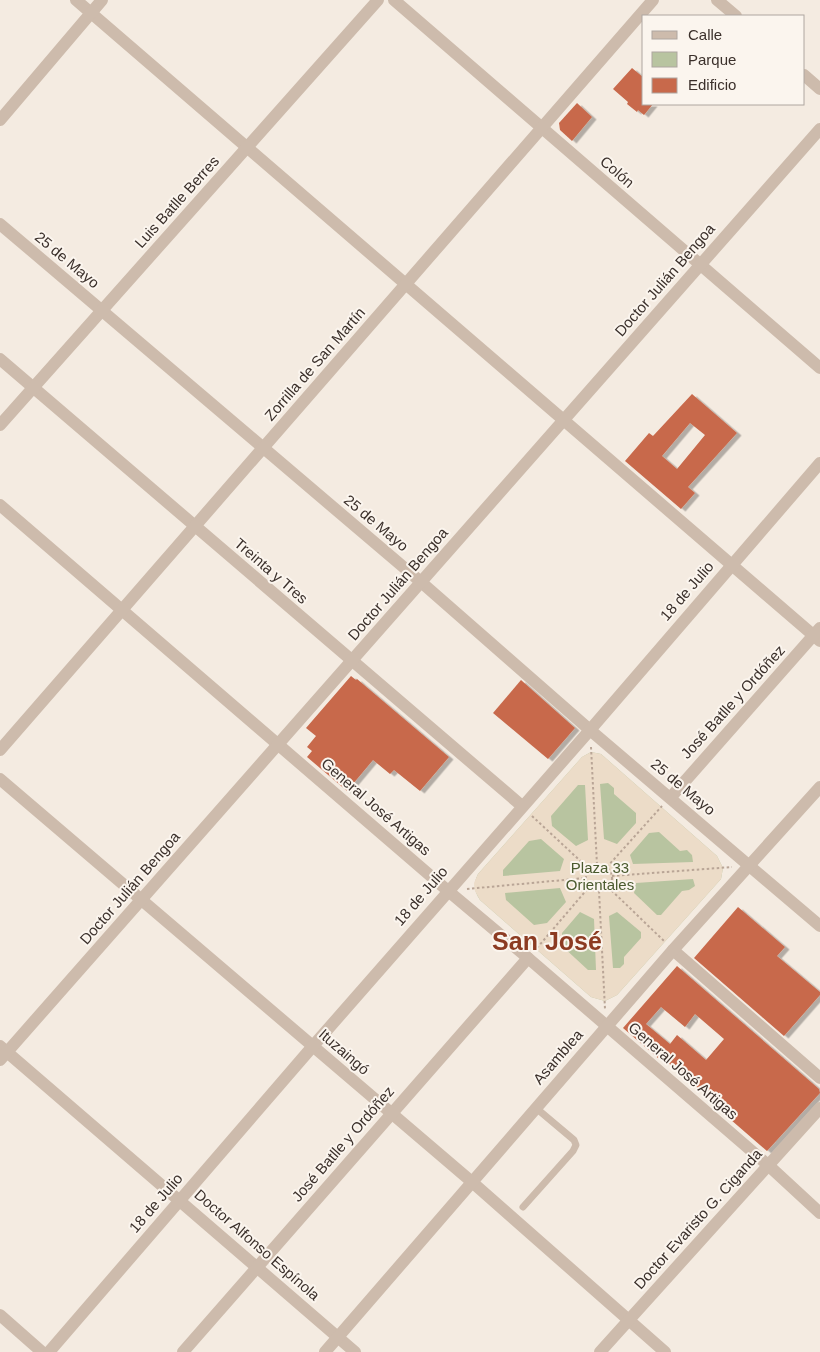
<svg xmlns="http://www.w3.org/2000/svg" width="820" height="1352" viewBox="0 0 820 1352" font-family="Helvetica,sans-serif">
<defs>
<filter id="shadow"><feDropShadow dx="4.5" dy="2.5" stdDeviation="0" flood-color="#0004"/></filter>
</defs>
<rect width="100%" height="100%" fill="#f4ebe1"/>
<path fill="#b8c4a0" d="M591,752L601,754L717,856L723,868L721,879L617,995L605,1001L591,997L480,900C474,891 473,884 478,874L582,757Z"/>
<path fill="#ecdcc8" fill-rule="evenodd" d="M591,752L601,754L717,856L723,868L721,879L617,995L605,1001L591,997L480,900L475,891L474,883L478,874L582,757ZM608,783L614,788V794L636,813V823L617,844L604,839L600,784ZM578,785H585L588,840L576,846L552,826L551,816ZM659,832L680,851L687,850L692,855L693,862L633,864L630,855L649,833ZM541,839L564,859L560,871L503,876V870L529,841ZM693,879L695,886L689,890L682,891L661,915H657L634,893L636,883ZM560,888L566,902L547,923L534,925L506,900L505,893ZM580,912L594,919L596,970H588L562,946V933ZM617,912L641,932V938L624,957V964L620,968H613L609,916Z"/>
<g fill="#c8694b" fill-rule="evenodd" filter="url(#shadow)">
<path d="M632,68L644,78V104H653L644,115L638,110L637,112L627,104L628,102L613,89Z"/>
<path d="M577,103L592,117L572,141L560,130L559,123Z"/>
<path d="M692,394L737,433L688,487L695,493L681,509L625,461L649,433L653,436ZM690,423L705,435L677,469L662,456Z"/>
<path d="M351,676L356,680L357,679L449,757L420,791L394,770L390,774L373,760L347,791L307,757L312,751L307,747L316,736L306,728Z"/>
<path d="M521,680L575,728L548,759L493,713Z"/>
<path d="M738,907L785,947L777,956L820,992V995L784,1036L694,958Z"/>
<path d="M677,966L819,1089L820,1093L767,1151L723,1113L725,1111L660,1056L658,1058L623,1028ZM661,1007L685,1027L695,1014L724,1039L706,1060L677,1035L670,1044L646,1024Z"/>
</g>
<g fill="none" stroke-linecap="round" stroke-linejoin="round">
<g stroke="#b9a596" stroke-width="2" stroke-dasharray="2.5 2.5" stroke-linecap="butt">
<path d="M591,747L597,865"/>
<path d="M532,816L589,869"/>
<circle cx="599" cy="878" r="13"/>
<path d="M607,867L662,806"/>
<path d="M612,876L732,867"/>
<path d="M608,887L664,941"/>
<path d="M467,889L585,878"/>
<path d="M599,891L605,1009"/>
<path d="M537,948L589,887"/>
</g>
<path stroke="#cdbbac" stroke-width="7" d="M523,1207L573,1151L576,1145L574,1140L536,1108"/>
<g stroke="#cdbbac" stroke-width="12">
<path d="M76,0L820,641"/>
<path d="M394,0L820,368"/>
<path d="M717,0L736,16"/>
<path d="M804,75L820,89"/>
<path d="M0,120L102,0"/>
<path d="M0,224L421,582L590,730L820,926"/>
<path d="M0,359L522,806"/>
<path d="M0,425L378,0"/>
<path d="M0,505L447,890L528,958L768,1165L820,1213"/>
<path d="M0,750L653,0"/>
<path d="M0,779L472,1182L665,1352"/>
<path d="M671,797L820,628"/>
<path d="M673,950L820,1078"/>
<path d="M0,1046L355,1352"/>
<path d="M0,1060L820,129"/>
<path d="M0,1315L42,1352"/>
<path d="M49,1352L313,1046L590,730L820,463"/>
<path d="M183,1352L528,958"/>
<path d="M325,1352L673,950L820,787"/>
<path d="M600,1352L820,1108"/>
</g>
</g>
<g text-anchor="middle" stroke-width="4" stroke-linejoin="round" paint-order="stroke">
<g font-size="15" fill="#3b302b" stroke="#fbf5ee">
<text transform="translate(617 172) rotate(41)" y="5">Colón</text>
<text transform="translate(177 202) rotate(-48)" y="5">Luis Batlle Berres</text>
<text transform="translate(67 260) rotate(40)" y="5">25 de Mayo</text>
<text transform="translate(665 280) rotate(-49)" y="5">Doctor Julián Bengoa</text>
<text transform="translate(315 364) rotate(-49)" y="5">Zorrilla de San Martín</text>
<text transform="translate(376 523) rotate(40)" y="5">25 de Mayo</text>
<text transform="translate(271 571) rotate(41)" y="5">Treinta y Tres</text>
<text transform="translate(398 584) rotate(-49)" y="5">Doctor Julián Bengoa</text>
<text transform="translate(687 591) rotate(-49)" y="5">18 de Julio</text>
<text transform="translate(733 702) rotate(-48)" y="5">José Batlle y Ordóñez</text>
<text transform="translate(683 787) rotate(40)" y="5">25 de Mayo</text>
<text transform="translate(376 807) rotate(41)" y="5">General José Artigas</text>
<text transform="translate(130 888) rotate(-49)" y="5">Doctor Julián Bengoa</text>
<text transform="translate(421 896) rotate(-49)" y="5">18 de Julio</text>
<text transform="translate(344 1052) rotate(41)" y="5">Ituzaingó</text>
<text transform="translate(558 1057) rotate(-49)" y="5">Asamblea</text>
<text transform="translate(683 1071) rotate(41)" y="5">General José Artigas</text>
<text transform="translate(343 1144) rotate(-49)" y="5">José Batlle y Ordóñez</text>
<text transform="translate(156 1203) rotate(-49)" y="5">18 de Julio</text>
<text transform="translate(698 1219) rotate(-48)" y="5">Doctor Evaristo G. Ciganda</text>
<text transform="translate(257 1245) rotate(41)" y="5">Doctor Alfonso Espínola</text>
</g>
<g font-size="15" fill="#4a5a2e" stroke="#fbf5ee">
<text x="600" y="873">Plaza 33<tspan x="600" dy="17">Orientales</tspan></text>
</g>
<g font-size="25" font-weight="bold" fill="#8c3b22" stroke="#fbf5ee">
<text x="547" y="950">San José</text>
</g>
</g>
<rect x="642" y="15" width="162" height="90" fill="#fbf5ee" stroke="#aea6a0"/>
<rect x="652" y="31" width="25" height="8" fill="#cdbbac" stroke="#aea6a0"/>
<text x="688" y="40" font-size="15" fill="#3b302b">Calle</text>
<rect x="652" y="52" width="25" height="15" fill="#b8c4a0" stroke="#aea6a0"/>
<text x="688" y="65" font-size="15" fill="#3b302b">Parque</text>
<rect x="652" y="78" width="25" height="15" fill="#c8694b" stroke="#aea6a0"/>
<text x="688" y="90" font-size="15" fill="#3b302b">Edificio</text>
</svg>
